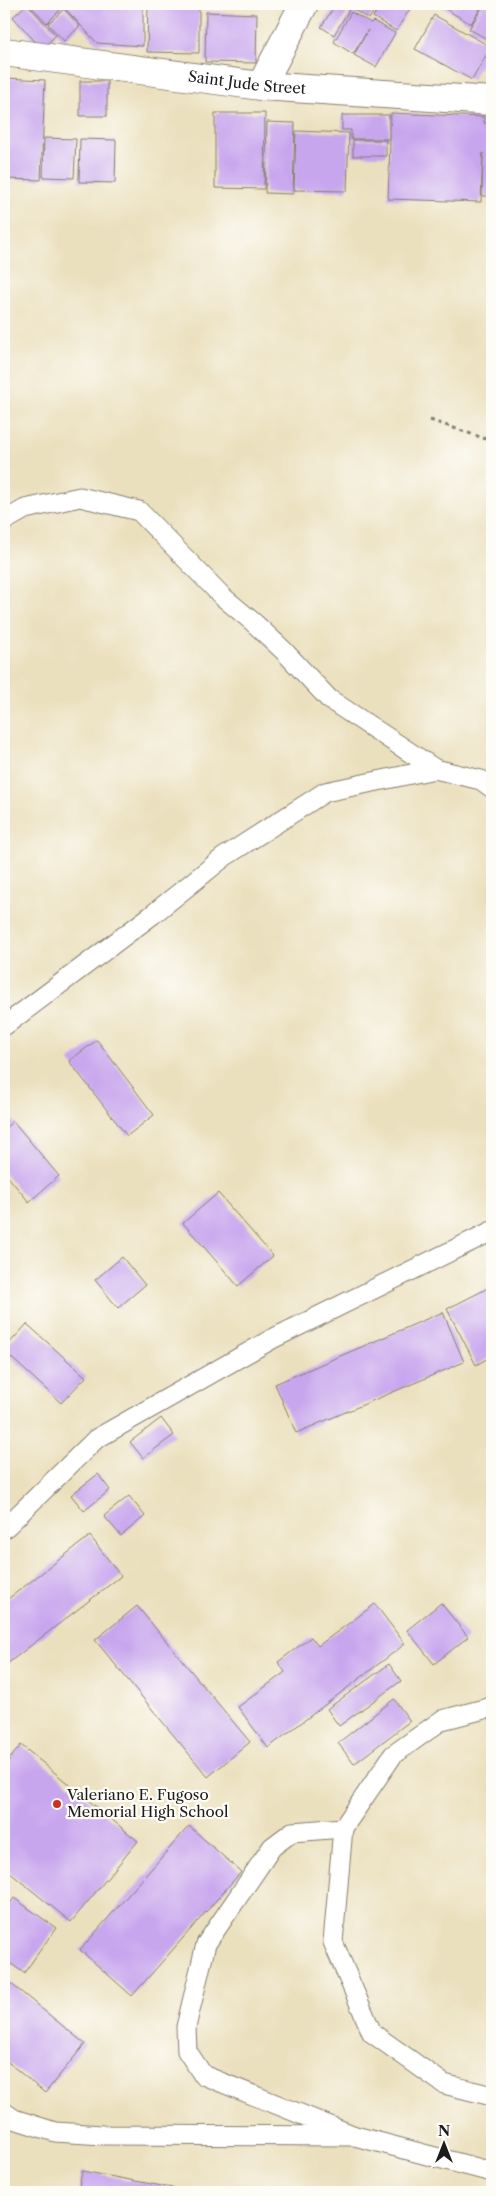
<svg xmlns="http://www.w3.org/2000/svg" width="496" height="2196" viewBox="0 0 496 2196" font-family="'Libre Caslon Text',serif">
<rect width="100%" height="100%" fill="#fdfcf7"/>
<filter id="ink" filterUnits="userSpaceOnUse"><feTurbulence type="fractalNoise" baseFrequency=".02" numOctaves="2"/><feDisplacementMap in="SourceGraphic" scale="10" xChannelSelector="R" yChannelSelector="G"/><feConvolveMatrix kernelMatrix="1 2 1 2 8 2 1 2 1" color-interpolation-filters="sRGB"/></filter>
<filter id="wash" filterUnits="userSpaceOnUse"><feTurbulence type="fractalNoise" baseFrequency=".0096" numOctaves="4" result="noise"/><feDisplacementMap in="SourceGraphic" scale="20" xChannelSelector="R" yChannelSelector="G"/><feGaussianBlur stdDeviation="1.12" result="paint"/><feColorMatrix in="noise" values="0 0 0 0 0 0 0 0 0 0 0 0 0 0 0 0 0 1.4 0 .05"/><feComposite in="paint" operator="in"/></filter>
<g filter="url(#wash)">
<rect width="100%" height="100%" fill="#ebe0be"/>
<g id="blocks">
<g fill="#c8a6ee">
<path d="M27,4L56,35L42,49L13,17Z"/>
<path d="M29,4H58L62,8L47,23Z"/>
<path d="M61,4H143V46L97,43Z"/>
<path d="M148,4H199V53L147,52Z"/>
<path d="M336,4L349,10L334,35L321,27Z"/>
<path d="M344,4H379L369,19Z"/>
<path d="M381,4H413L396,31L373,17Z"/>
<path d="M437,4H483L471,24Z"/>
<path d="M484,4H492V34L489,40L469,29Z"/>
<path d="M64,9L80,26L64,41L48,24Z"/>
<path d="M206,12L257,14L256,63L205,62Z"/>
<path d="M351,12L371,23L373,21L395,33L376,67L354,55L368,30L353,54L334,42Z"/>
<path d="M434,15L491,47L472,80L415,49Z"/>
<path d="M4,78L45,80L41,180L4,179Z"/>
<rect x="80" y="81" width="27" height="35"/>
<path d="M215,113H265L264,189L215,188Z"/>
<path d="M391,113L484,117V123L492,124V196H482L483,153L481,202L388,199Z"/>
<path d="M342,115H389V139H351V130H342Z"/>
<path d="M267,122L295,123L293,194L265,193Z"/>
<path d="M296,131L349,133L347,191L294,190Z"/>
<path d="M44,138L76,139L74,178L43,177Z"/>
<path d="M80,139L116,140L115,183L79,182Z"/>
<rect x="353" y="140" width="33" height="16"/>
<path d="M97,1040L154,1115L127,1136L69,1061Z"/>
<path d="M13,1121L59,1176L29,1202L4,1172V1129Z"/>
<path d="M218,1193L273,1256L238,1286L183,1223Z"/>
<path d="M122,1257L145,1285L118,1308L95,1280Z"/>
<path d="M492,1286V1356L476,1365L447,1309Z"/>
<path d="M443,1312L464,1362L296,1433L275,1384Z"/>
<path d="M27,1324L86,1377L61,1403L4,1351V1349Z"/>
<path d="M161,1418L174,1435L143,1458L130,1442Z"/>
<path d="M98,1474L110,1490L84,1511L71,1495Z"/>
<path d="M129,1496L145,1516L121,1536L104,1516Z"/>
<path d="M90,1536L121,1576L7,1664L4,1659V1602Z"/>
<path d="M441,1603L468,1637L434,1664L407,1630Z"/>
<path d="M375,1604L405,1644L268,1748L238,1707L285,1672L278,1662L311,1637L318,1646Z"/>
<path d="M137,1606L250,1742L208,1777L95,1640Z"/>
<path d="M389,1664L401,1681L339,1726L327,1709Z"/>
<path d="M394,1699L410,1721L354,1764L338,1743Z"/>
<path d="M21,1745L138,1841L71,1922L4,1868V1766Z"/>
<path d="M189,1826L241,1872L132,1996L80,1950Z"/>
<path d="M14,1898L56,1928L24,1973L4,1959V1912Z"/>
<path d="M4,1978L85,2044L45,2093L4,2059Z"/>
<path d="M82,2171L189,2191V2192H78Z"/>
</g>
</g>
</g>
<g filter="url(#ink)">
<use href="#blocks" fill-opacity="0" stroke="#847e6d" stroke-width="1"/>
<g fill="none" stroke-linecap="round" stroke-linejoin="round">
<defs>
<g id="lane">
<path d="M4,521L25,509L80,497L139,511L223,597L253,622L283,650L329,699L435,769"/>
<path d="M4,1026L152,915L224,857L325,792L435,769L481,780L492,788"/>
<path d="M4,1529L96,1439L272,1339L492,1231"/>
<path d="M343,1828L333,1942L372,2033L444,2084L492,2096"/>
<path d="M4,2112L14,2119L55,2132L103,2135L355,2136L492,2172"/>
<path d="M355,2136L203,2075L187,2051L186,2027L206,1944L272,1847L292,1832L343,1828L393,1755L442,1720L492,1707"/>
</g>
<g id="street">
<path id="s1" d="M4,52L261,86L492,101"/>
<path d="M261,86L304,4"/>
</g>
</defs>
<use href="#lane" stroke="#847e6d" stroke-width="21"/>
<use href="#street" stroke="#847e6d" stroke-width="30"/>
<path stroke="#847e6d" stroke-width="3" stroke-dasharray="4 4" stroke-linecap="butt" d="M430,420L492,441"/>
<use href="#lane" stroke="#fff" stroke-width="19"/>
<use href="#street" stroke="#fff" stroke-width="28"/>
</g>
</g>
<circle fill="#c8321e" stroke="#fdfcf7" stroke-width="2" cx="57" cy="1804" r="5"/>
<g text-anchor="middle" stroke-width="4.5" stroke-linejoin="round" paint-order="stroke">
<g font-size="15" fill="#1c1c1c" stroke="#fdfcf7">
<text dy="5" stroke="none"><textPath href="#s1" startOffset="245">Saint Jude Street</textPath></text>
</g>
<g font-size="15" fill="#1c1c1c" stroke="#fdfcf7" text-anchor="start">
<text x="67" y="1800">Valeriano E. Fugoso<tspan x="67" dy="17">Memorial High School</tspan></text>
</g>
</g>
<rect width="496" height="2196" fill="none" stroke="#fdfcf7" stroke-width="20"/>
<g transform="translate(444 2144)" stroke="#fdfcf7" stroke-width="4" paint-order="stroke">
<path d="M0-4L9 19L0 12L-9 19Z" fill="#1c1c1c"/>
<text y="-8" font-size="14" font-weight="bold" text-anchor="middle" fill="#1c1c1c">N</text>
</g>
</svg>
